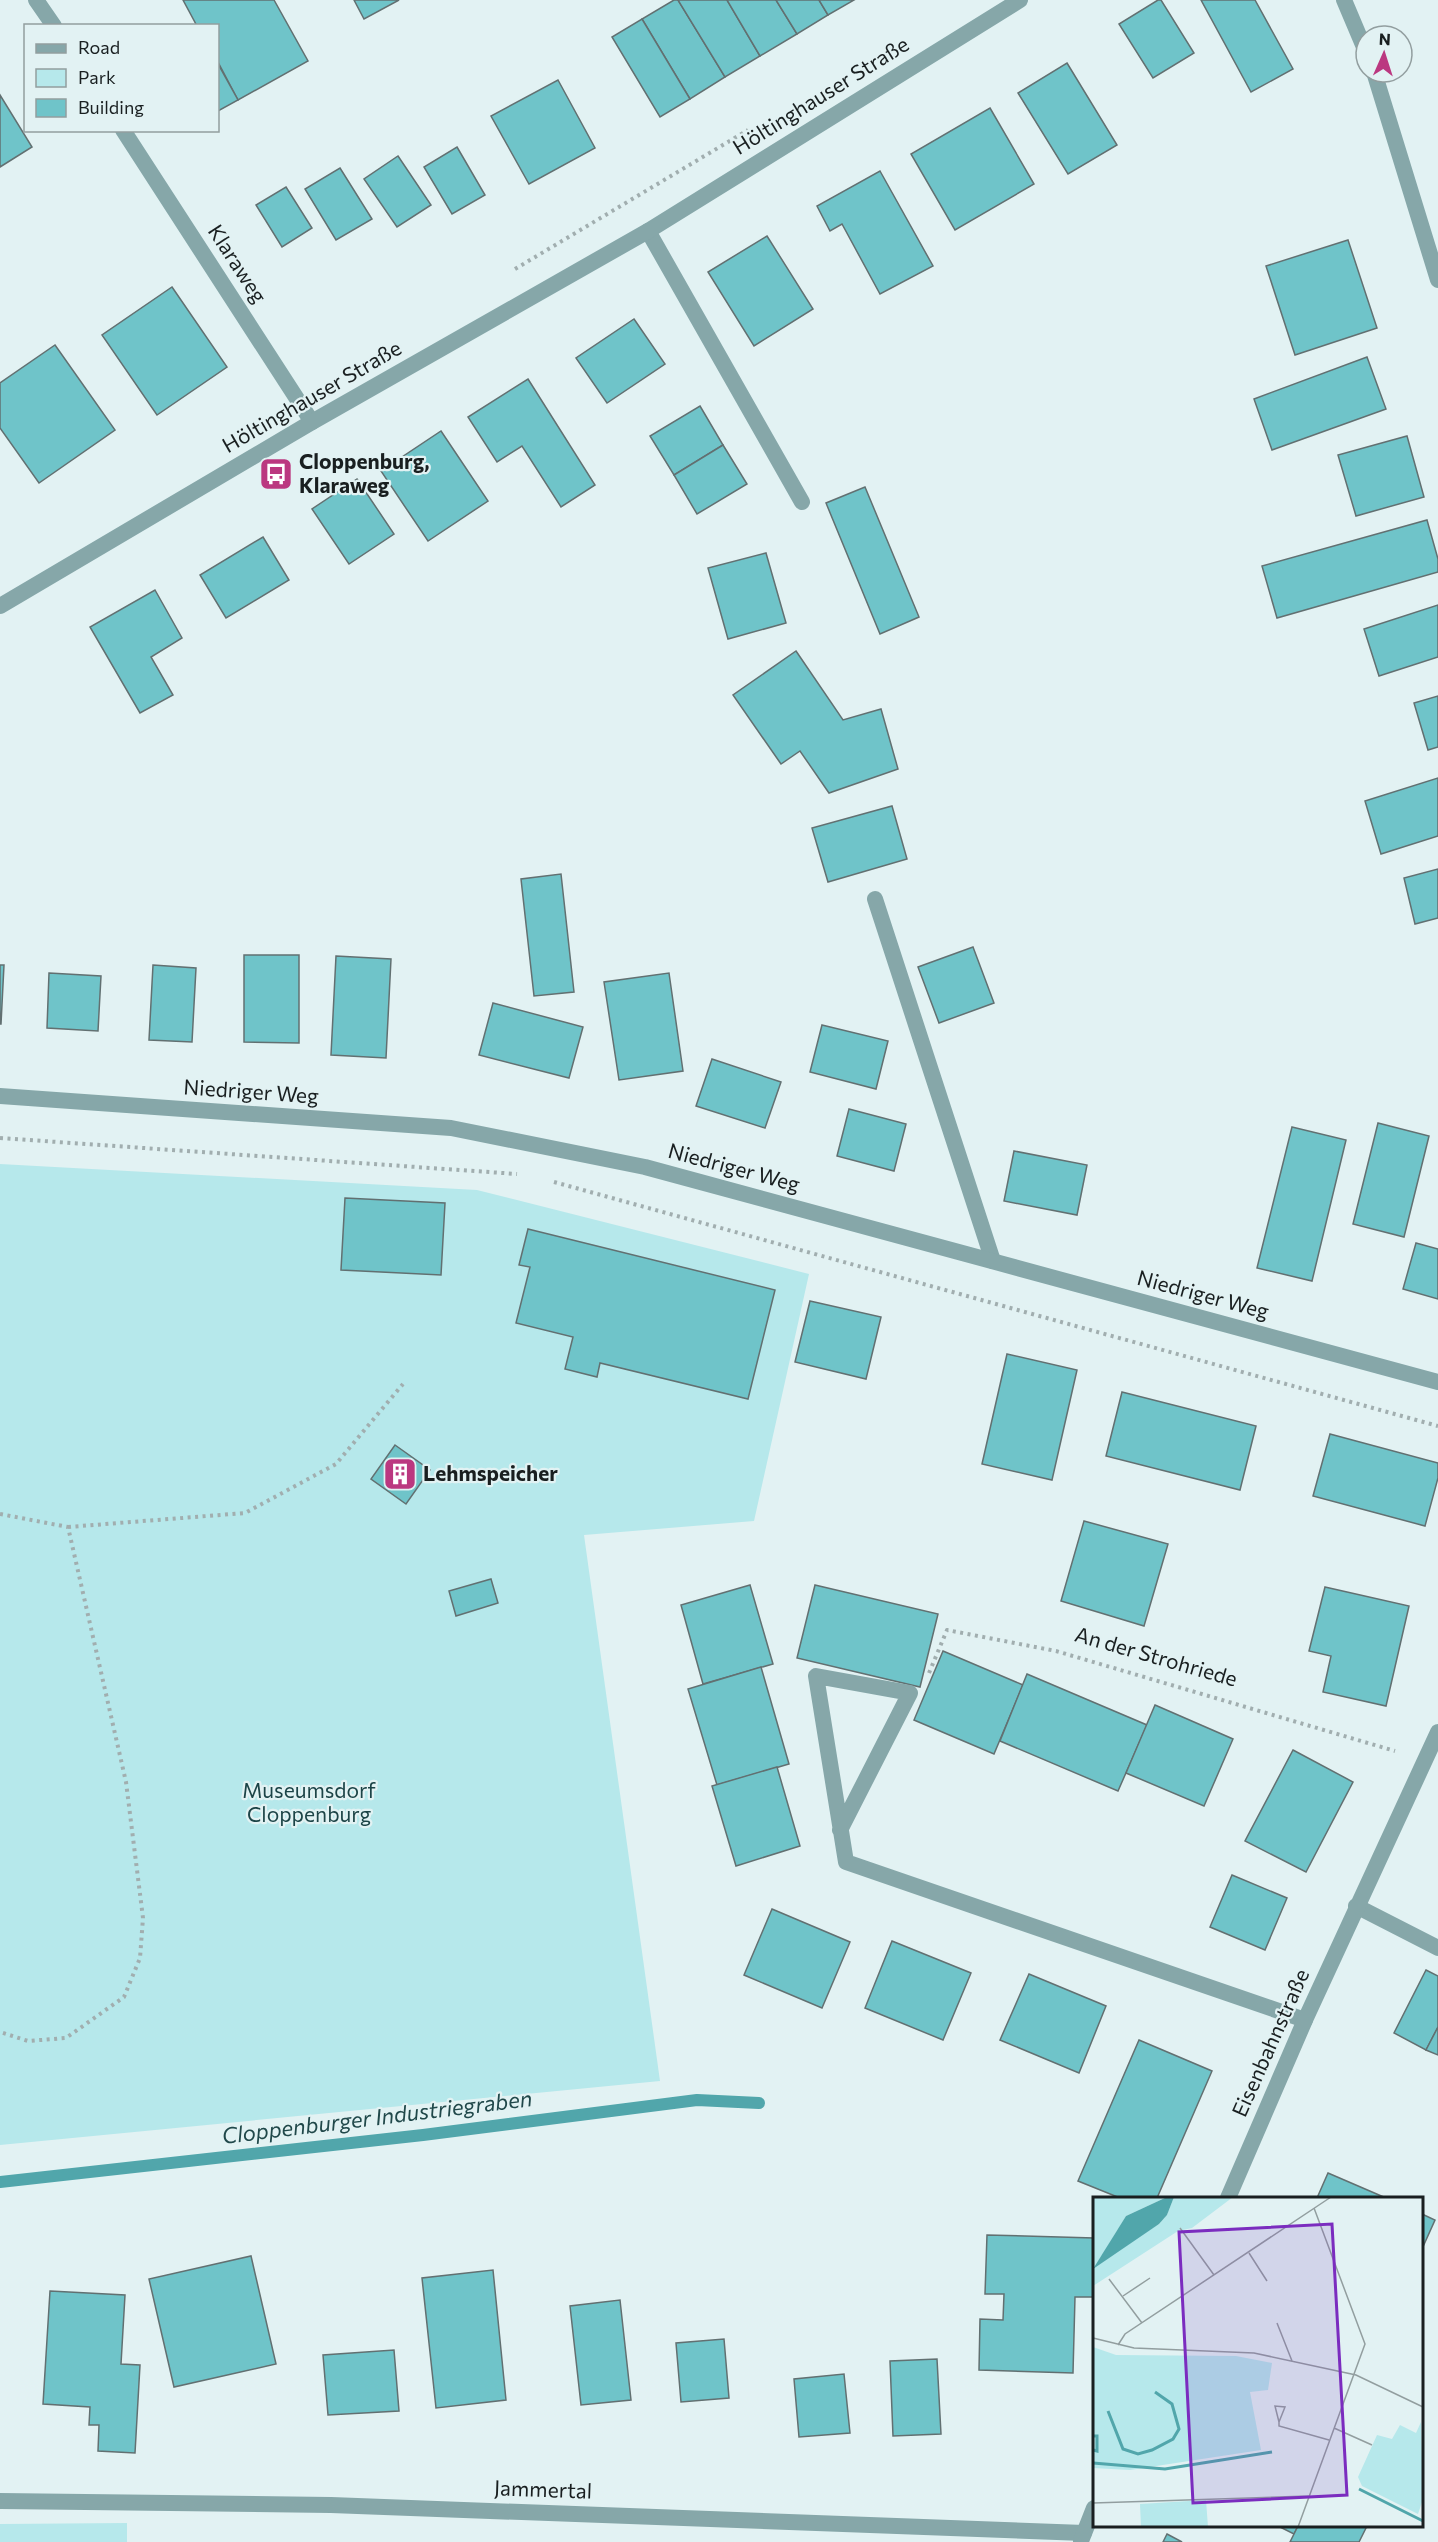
<svg xmlns="http://www.w3.org/2000/svg" width="1438" height="2542" viewBox="0 0 1438 2542" font-family="Commissioner,sans-serif">
<rect width="100%" height="100%" fill="#e2f2f3"/>
<g fill="#b6e8eb">
<path d="M0,1164L477,1190L809,1274L754,1521L584,1535L660,2081L0,2145Z"/>
<path d="M127,2523V2542H0V2524Z"/>
</g>
<g fill="none" stroke-linecap="round" stroke-linejoin="round">
<path stroke="#51a6ab" stroke-width="12" d="M0,2182L423,2135L697,2100L759,2103"/>
</g>
<g fill="#6fc4c9" stroke="#627071" stroke-width="1.5">
<path d="M183,0H274L308,61L238,100L218,62V26H197Z"/>
<path d="M354,0H399L364,19Z"/>
<path d="M674,0H678L725,77L690,99L642,19Z"/>
<path d="M678,0H727L760,56L725,77Z"/>
<path d="M727,0H776L797,34L760,56Z"/>
<path d="M776,0H819L828,15L797,34Z"/>
<path d="M819,0H854L828,15Z"/>
<path d="M1158,0H1161L1194,53L1153,78L1119,24Z"/>
<path d="M1201,0H1255L1293,69L1251,92Z"/>
<path d="M642,19L690,99L660,117L612,37Z"/>
<path d="M1067,63L1117,145L1068,174L1018,93Z"/>
<path d="M218,64L238,100L218,111Z"/>
<path d="M558,80L595,148L529,184L491,116Z"/>
<path d="M0,95L32,147L0,167Z"/>
<path d="M990,108L1034,184L955,230L911,154Z"/>
<path d="M457,147L485,195L452,214L424,167Z"/>
<path d="M398,156L431,205L397,227L364,179Z"/>
<path d="M340,168L372,219L336,240L305,189Z"/>
<path d="M880,171L933,266L880,294L842,224L830,231L817,206Z"/>
<path d="M286,187L312,228L282,247L256,205Z"/>
<path d="M767,236L813,309L754,346L708,272Z"/>
<path d="M1348,240L1377,328L1295,355L1266,266Z"/>
<path d="M172,287L227,367L157,415L102,335Z"/>
<path d="M634,319L665,364L607,403L576,358Z"/>
<path d="M55,345L115,430L39,483L0,428V383Z"/>
<path d="M1367,357L1386,409L1272,450L1254,399Z"/>
<path d="M528,379L595,485L561,507L522,446L497,462L468,417Z"/>
<path d="M700,406L723,445L674,475L650,436Z"/>
<path d="M441,431L488,501L428,541L381,471Z"/>
<path d="M1407,436L1424,497L1356,516L1338,455Z"/>
<path d="M723,445L747,484L697,514L674,475Z"/>
<path d="M357,479L394,534L349,564L312,509Z"/>
<path d="M865,487L919,617L880,634L826,503Z"/>
<path d="M1427,520L1438,559V572L1277,618L1262,566Z"/>
<path d="M263,537L289,580L226,618L200,575Z"/>
<path d="M766,553L786,623L728,639L708,568Z"/>
<path d="M155,590L182,638L151,657L173,695L140,713L90,627Z"/>
<path d="M1438,605V657L1379,676L1364,629Z"/>
<path d="M796,651L843,720L881,709L898,769L829,793L800,751L781,764L733,695Z"/>
<path d="M1438,696V747L1428,750L1414,703Z"/>
<path d="M1438,778V836L1381,854L1365,801Z"/>
<path d="M892,806L907,859L828,882L812,828Z"/>
<path d="M1438,869V918L1415,924L1404,878Z"/>
<path d="M561,874L574,992L534,996L521,879Z"/>
<path d="M973,947L994,1003L939,1023L918,967Z"/>
<path d="M244,955H299V1043L244,1042Z"/>
<path d="M336,956L391,959L386,1058L331,1055Z"/>
<path d="M0,965H4L1,1024H0Z"/>
<path d="M153,965L196,968L192,1042L149,1040Z"/>
<path d="M49,973L101,976L98,1031L47,1028Z"/>
<path d="M669,973L683,1071L619,1080L604,982Z"/>
<path d="M493,1003L583,1027L569,1078L479,1055Z"/>
<path d="M822,1025L888,1041L876,1089L810,1072Z"/>
<path d="M712,1059L781,1082L765,1128L696,1106Z"/>
<path d="M849,1109L906,1124L894,1171L837,1156Z"/>
<path d="M1378,1123L1429,1136L1404,1237L1353,1224Z"/>
<path d="M1292,1127L1346,1140L1312,1281L1257,1268Z"/>
<path d="M1014,1151L1087,1165L1077,1215L1004,1201Z"/>
<path d="M345,1198L445,1203L441,1275L341,1270Z"/>
<path d="M528,1229L775,1290L748,1399L600,1363L597,1377L565,1369L573,1337L516,1323L530,1267L519,1265Z"/>
<path d="M1416,1243L1438,1249V1299L1403,1289Z"/>
<path d="M810,1301L881,1317L866,1379L795,1362Z"/>
<path d="M1007,1354L1077,1370L1052,1480L982,1464Z"/>
<path d="M1122,1392L1256,1426L1240,1490L1106,1456Z"/>
<path d="M1330,1434L1438,1463V1478L1425,1526L1313,1496Z"/>
<path d="M395,1445L430,1470L406,1504L371,1479Z"/>
<path d="M1084,1521L1168,1544L1144,1626L1061,1601Z"/>
<path d="M491,1579L498,1603L456,1616L449,1591Z"/>
<path d="M750,1585L773,1664L703,1684L681,1605Z"/>
<path d="M815,1585L938,1614L920,1687L797,1658Z"/>
<path d="M1325,1587L1409,1606L1386,1706L1323,1692L1331,1656L1309,1651Z"/>
<path d="M943,1651L1023,1685L994,1754L914,1720Z"/>
<path d="M761,1667L789,1764L717,1785L688,1689Z"/>
<path d="M1027,1674L1147,1725L1118,1791L1000,1741Z"/>
<path d="M1155,1705L1233,1739L1204,1806L1126,1773Z"/>
<path d="M1293,1750L1353,1782L1306,1872L1245,1841Z"/>
<path d="M777,1767L800,1846L736,1866L712,1786Z"/>
<path d="M1232,1875L1287,1898L1265,1950L1210,1927Z"/>
<path d="M772,1909L850,1942L822,2008L744,1975Z"/>
<path d="M892,1941L971,1973L943,2040L865,2008Z"/>
<path d="M1426,1970L1438,1976V2027L1426,2050L1394,2033Z"/>
<path d="M1029,1974L1106,2006L1079,2073L1000,2040Z"/>
<path d="M1438,2027V2055L1426,2050Z"/>
<path d="M1139,2040L1212,2071L1157,2198H1120L1078,2181Z"/>
<path d="M1328,2173L1386,2198H1317Z"/>
<path d="M1422,2214L1435,2220L1422,2249Z"/>
<path d="M987,2235L1094,2238V2297H1075L1073,2373L979,2370L980,2319L1003,2320L1004,2294H985Z"/>
<path d="M251,2256L276,2364L174,2387L149,2279Z"/>
<path d="M493,2270L506,2400L436,2408L422,2278Z"/>
<path d="M50,2291L125,2295L121,2364L140,2365L135,2453L98,2451L99,2425H89L90,2407L43,2404Z"/>
<path d="M620,2300L631,2400L581,2405L570,2306Z"/>
<path d="M724,2339L729,2398L681,2402L676,2343Z"/>
<path d="M394,2350L399,2411L328,2415L323,2355Z"/>
<path d="M937,2359L941,2434L893,2436L890,2361Z"/>
<path d="M844,2374L850,2433L799,2437L794,2379Z"/>
<path d="M1278,2526H1298L1294,2534Z"/>
<path d="M1298,2526H1367L1359,2542H1290Z"/>
<path d="M1167,2534L1182,2542H1163Z"/>
</g>
<g fill="none" stroke-linecap="round" stroke-linejoin="round">
<g stroke="#a1aeaf" stroke-width="4" stroke-dasharray="3 4.5" stroke-linecap="butt">
<path d="M515,269L748,130"/>
<path d="M0,1138L517,1174"/>
<path d="M554,1182L1438,1426"/>
<path d="M0,1514L68,1527L126,1782L143,1918L140,1958L124,1997L66,2038L28,2041L0,2032"/>
<path d="M68,1527L245,1513L336,1464L403,1384"/>
<path d="M929,1673L947,1630L1056,1651L1395,1751"/>
</g>
<path stroke="#86a7a9" stroke-width="16" d="M875,899L993,1261"/>
<g stroke="#86a7a9" stroke-width="16">
<path d="M36,0L54,26"/>
<path d="M1344,0L1366,52"/>
<path d="M1374,72L1438,280"/>
<path d="M123,130L312,422"/>
<path d="M648,231L802,502"/>
<path d="M0,606L312,422L648,231L1020,0"/>
<path d="M0,1096L451,1128L645,1167L1438,1382"/>
<path d="M840,1830L910,1693L816,1676L846,1862L1305,2020"/>
<path d="M1356,1906L1438,1948"/>
<path d="M1228,2198L1305,2020L1438,1732"/>
<path d="M0,2501L331,2505L1084,2533"/>
<path d="M1081,2541L1094,2508"/>
</g>
</g>
<defs>
<symbol id="bus-square" viewBox="-11 -11 22 22"><rect x="-9" y="-9" width="18" height="18" rx="4" fill="#bb3880" stroke="#e2f2f3"/><path d="M-5-6H5V4H4V6H2V4H-2V6H-4V4H-5ZM-3.5-4V0h7V-4ZM-3.5 1.2v1.5H-2V1.2ZM2 1.2v1.5H3.5V1.2Z" fill="#fff"/></symbol>
<symbol id="building-square" viewBox="-11 -11 22 22"><rect x="-9" y="-9" width="18" height="18" rx="4" fill="#bb3880" stroke="#e2f2f3"/><path d="M-4-6H4V6H1V3H-1V6H-4ZM-2.5-4.3h1.7v1.8h-1.7ZM.8-4.3h1.7v1.8H.8ZM-2.5-1h1.7V.8h-1.7ZM.8-1h1.7V.8H.8Z" fill="#fff"/></symbol>
</defs>
<g fill-rule="evenodd">
<use href="#bus-square" x="257" y="455" width="38" height="38"/>
<use href="#building-square" x="381" y="1455" width="38" height="38"/>
</g>
<g text-anchor="middle" stroke-width="4.5" stroke-linejoin="round" paint-order="stroke">
<g font-size="21" fill="#191f20" stroke="#e2f2f3">
<text transform="translate(821 96) rotate(-32)" y="7">Höltinghauser Straße</text>
<text transform="translate(237 264) rotate(57)" y="7">Klaraweg</text>
<text transform="translate(312 397) rotate(-30)" y="7">Höltinghauser Straße</text>
<text transform="translate(251 1092) rotate(4)" y="7">Niedriger Weg</text>
<text transform="translate(734 1168) rotate(15)" y="7">Niedriger Weg</text>
<text transform="translate(1203 1295) rotate(15)" y="7">Niedriger Weg</text>
<text transform="translate(1156 1657) rotate(16)" y="7">An der Strohriede</text>
<text transform="translate(1271 2043) rotate(-66)" y="7">Eisenbahnstraße</text>
<text transform="translate(543 2490) rotate(2)" y="7">Jammertal</text>
</g>
<g font-size="21" font-weight="bold" fill="#191f20" stroke="#e2f2f3" text-anchor="start">
<text x="299" y="469">Cloppenburg,<tspan x="299" dy="24">Klaraweg</tspan></text>
<text x="423" y="1481">Lehmspeicher</text>
</g>
<g font-size="21" fill="#1c4447" stroke="#e2f2f3">
<text x="309" y="1798">Museumsdorf<tspan x="309" dy="24">Cloppenburg</tspan></text>
</g>
<g font-size="22" font-style="italic" fill="#20484a" stroke="#e2f2f3">
<text transform="translate(377 2117) rotate(-7)" y="8">Cloppenburger Industriegraben</text>
</g>
</g>
<g transform="translate(1093 2197)">
<rect width="330" height="330" fill="#e2f2f3"/>
<path d="M0,0H74L33,19L14,50V60L66,27L74,18L81,0H140L99,31L85,34L0,89ZM0,150L23,158L143,159L179,166L175,193L157,195L168,253L37,273L0,271ZM328,225L330,302L325,317L269,289L265,280L284,238L299,242L307,228L323,236ZM113,303L115,330H48L47,307Z" fill="#b6e8eb"/>
<path d="M74,0H81L74,18L66,27L0,72L33,19Z" fill="#51a6ab"/>
<path fill="none" stroke="#51a6ab" stroke-width="3" d="M15,214L30,252L45,257L59,253L80,242L86,232L79,207L62,195M0,239H4V254L0,253M0,266L72,272L179,255M266,292L330,324"/>
<path fill="none" stroke="#929e9f" stroke-width="1.5" d="M87,31L121,78M156,56L174,84M16,82L49,126M30,99L57,81M184,126L199,164M0,141L41,151L161,156L263,178L330,210M25,148L32,137L238,0M186,225L192,210L182,209L186,225V229L236,243M241,231L279,248M0,306L216,299M205,330L272,147L221,11"/>
<path fill="#7b2cbf" fill-opacity="0.15" stroke="#7b2cbf" stroke-width="3" d="M239,27L254,298L100,306L86,35Z"/>
<rect width="330" height="330" fill="none" stroke="#191f20" stroke-width="3"/>
</g>
<rect x="24" y="24" width="195" height="108" fill="#e2f2f3" stroke="#929e9f" stroke-width="1.5"/>
<rect x="36" y="44" width="30" height="9" fill="#86a7a9" stroke="#929e9f" stroke-width="1.5"/>
<text x="78" y="54" font-size="18" fill="#191f20">Road</text>
<rect x="36" y="69" width="30" height="18" fill="#b6e8eb" stroke="#929e9f" stroke-width="1.5"/>
<text x="78" y="84" font-size="18" fill="#191f20">Park</text>
<rect x="36" y="99" width="30" height="18" fill="#6fc4c9" stroke="#929e9f" stroke-width="1.5"/>
<text x="78" y="114" font-size="18" fill="#191f20">Building</text>
<g transform="translate(1384 54) rotate(3)"><circle r="28" fill="#e2f2f3" stroke="#929e9f" stroke-width="1.5"/>
<path d="M0-4.5L10 22L0 15L-10 22Z" fill="#bb3880"/>
<text y="-9" font-size="16" font-weight="bold" text-anchor="middle" fill="#191f20">N</text>
</g>
</svg>
